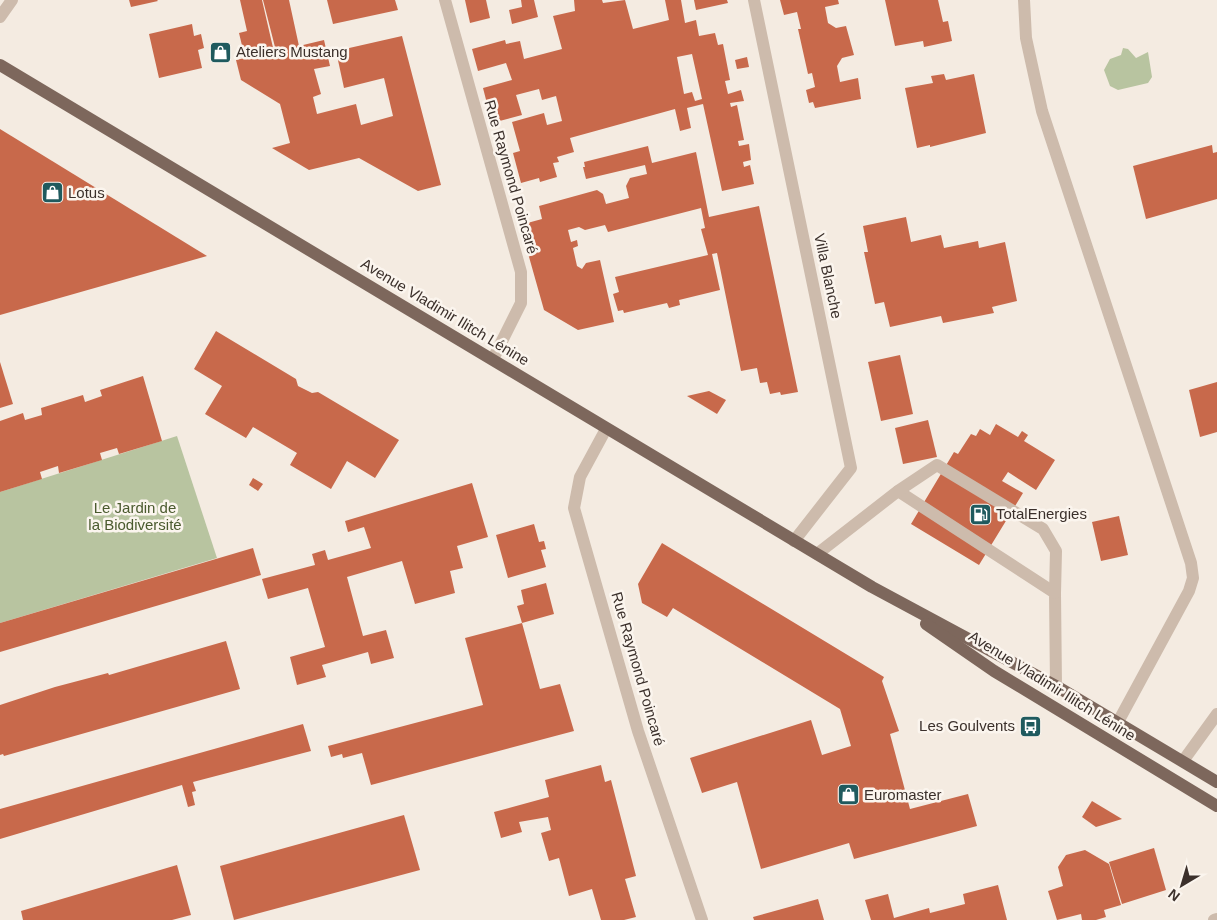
<svg xmlns="http://www.w3.org/2000/svg" width="1217" height="920" viewBox="0 0 1217 920" font-family="Helvetica,sans-serif">
<rect width="100%" height="100%" fill="#f4ebe1"/>
<g fill="#b8c4a0">
<path d="M1123,48L1128,49L1136,58L1148,52L1152,77L1148,83L1118,90L1110,86L1104,70L1110,59L1121,55Z"/>
<path d="M177,436L217,558L0,623V492Z"/>
</g>
<g fill="#c8694b" fill-rule="evenodd">
<path d="M129,0H157L158,1L131,7Z"/>
<path d="M240,0H262L274,52L276,51L263,0H289L299,46L324,40L330,66L314,69L321,94L313,97L317,114L356,104L361,125L393,116L384,78L344,88L336,51L402,36L441,185L418,191L359,158L309,170L272,148L290,143L280,104L241,80L236,60L245,58L239,33L247,31Z"/>
<path d="M327,0H395L398,10L333,24Z"/>
<path d="M465,0H486L490,18L470,23Z"/>
<path d="M521,0H534L538,17L512,24L509,10L522,7Z"/>
<path d="M574,0H602L603,3L625,0L633,29L669,20L665,0H681L685,23L696,20L699,36L715,33L718,45L723,44L730,80L725,81L728,94L741,90L744,101L730,103L731,107L737,105L744,140L738,141L739,146L749,144L751,160L743,162L744,167L750,165L754,184L722,191L703,104L687,108L691,128L680,131L675,109L570,138L574,152L557,157L559,162L553,163L557,177L540,182L539,178L521,183L513,153L520,151L512,122L544,113L547,125L562,121L556,96L542,100L539,89L516,95L522,115L492,123L483,88L512,80L506,63L478,71L472,49L505,40L506,44L520,41L524,59L562,49L553,16L575,11ZM692,54L702,99L695,101L692,92L684,94L677,57Z"/>
<path d="M694,0H727L728,3L696,10Z"/>
<path d="M780,0H838L839,4L825,7L828,23L836,28L846,26L854,55L842,58L837,66L840,82L858,78L861,99L815,108L813,102L809,103L806,90L815,87L812,73L808,74L798,29H801L797,12L784,15Z"/>
<path d="M885,0H938L943,22L948,21L952,41L924,47L923,41L895,46Z"/>
<path d="M192,24L194,36L201,34L204,48L198,50L202,68L159,78L149,34Z"/>
<path d="M747,57L749,67L737,69L735,60Z"/>
<path d="M944,74L946,80L974,74L986,133L930,147V145L917,148L905,88L933,83L931,76Z"/>
<path d="M0,129L207,256L0,315Z"/>
<path d="M1212,145L1213,153L1217,152V199L1146,219L1133,166Z"/>
<path d="M648,146L652,163L696,152L709,217L759,206L798,392L781,395L780,392L770,394L767,382L760,383L757,368L741,371L717,253L712,254L720,290L679,300L680,305L669,308L667,303L624,313L623,310L618,311L613,294L619,292L615,277L708,255L701,229L705,228L701,208L608,232L605,225L585,230L579,227L568,230L571,242L577,240L578,246L573,248L577,266L582,269L586,263L600,260L614,322L578,330L544,310L520,225L542,219L539,206L597,190L603,194L606,204L629,198L626,186L630,178L647,174L645,165L586,179L583,167H585L584,162Z"/>
<path d="M906,217L911,242L941,235L944,248L978,241L979,248L1005,242L1017,301L992,307L994,313L943,323L941,316L890,327L884,302L875,304L864,252H868L863,226Z"/>
<path d="M216,331L296,379L298,386L312,393L318,392L399,440L375,478L347,461L331,489L290,465L297,453L253,427L246,438L205,414L222,386L194,369Z"/>
<path d="M900,355L913,414L881,421L868,362Z"/>
<path d="M0,362L13,404L0,408Z"/>
<path d="M143,376L162,441L119,454L117,448L100,453L102,460L59,473L58,466L40,472L42,479L0,492V421L23,413L25,420L42,415L41,408L83,395L85,402L102,396L100,390Z"/>
<path d="M1217,382V432L1200,437L1189,390Z"/>
<path d="M709,391L726,400L717,414L687,396Z"/>
<path d="M928,420L937,457L903,464L895,428Z"/>
<path d="M996,424L1018,437L1022,431L1028,435L1024,441L1055,460L1036,490L1008,472L1002,481L1023,493L979,565L911,524L954,452L958,454L971,434L976,436L980,429L990,435Z"/>
<path d="M253,478L263,484L258,491L249,485Z"/>
<path d="M472,483L488,537L457,546L463,568L450,571L455,593L415,604L402,561L347,577L363,636L386,630L394,658L371,664L368,652L322,665L326,677L297,685L290,657L325,647L308,588L268,599L262,579L315,565L312,554L325,550L328,560L371,548L364,527L348,532L345,521Z"/>
<path d="M1119,516L1128,555L1101,561L1092,522Z"/>
<path d="M534,524L539,542L544,541L546,549L541,550L546,567L508,578L496,535Z"/>
<path d="M662,543L884,677L882,681L899,731L890,734L910,809L968,794L977,826L854,859L849,843L761,869L737,782L702,793L690,758L811,720L822,755L851,746L840,709L673,608L667,617L642,603L638,584Z"/>
<path d="M253,548L261,575L0,652V623Z"/>
<path d="M546,583L554,614L522,623L517,606L524,604L521,590Z"/>
<path d="M522,623L540,689L560,684L574,731L371,785L362,753L343,758L342,754L331,757L328,746L483,705L465,638Z"/>
<path d="M226,641L240,689L4,756L3,754L0,755V705L55,687L108,673L109,675Z"/>
<path d="M303,724L311,751L193,782L196,791L192,792L195,805L188,807L182,785L0,839V809Z"/>
<path d="M601,765L605,782L611,780L636,876L625,879L636,917L624,920H601L592,889L569,896L559,858L549,861L541,833L551,830L548,817L519,822L522,832L501,838L494,812L549,797L545,780Z"/>
<path d="M1092,801L1122,819L1096,827L1082,817Z"/>
<path d="M404,815L420,870L234,920L220,866Z"/>
<path d="M1154,848L1166,890L1122,904L1109,862Z"/>
<path d="M1085,850L1109,864L1121,905L1104,910L1106,917L1096,920H1082L1081,914L1057,920L1048,891L1063,886L1058,867L1066,855Z"/>
<path d="M177,865L191,915L172,920H23L21,911Z"/>
<path d="M998,885L1007,920H871L865,900L888,894L894,918L929,908L930,913L965,904L963,894Z"/>
<path d="M818,899L824,920H754L753,917Z"/>
</g>
<g fill="none" stroke-linecap="round" stroke-linejoin="round">
<g stroke="#cdbbac" stroke-width="12">
<path d="M445,0L521,272V303L493,359"/>
<path d="M754,0L851,468L794,541"/>
<path d="M1024,0L1026,38L1042,111L1191,563L1193,578L1189,591L1118,722"/>
<path d="M0,17L12,0"/>
<path d="M606,429L580,477L574,508L638,731L702,920"/>
<path d="M898,491L1055,593L1056,686"/>
<path d="M817,554L898,491L937,465L1043,529L1056,551L1055,593"/>
<path d="M1183,761L1217,714"/>
<path d="M1214,920L1217,919"/>
</g>
<g stroke="#7d675c" stroke-width="12">
<path d="M0,65L872,587L1056,686L1217,782"/>
<path d="M926,624L994,671L1217,806"/>
</g>
</g>
<defs>
<symbol id="shop-square" viewBox="-11 -11 22 22"><rect x="-9" y="-9" width="18" height="18" rx="4" fill="#1f5a5e" stroke="#fbf5ee"/><path d="M-5-2.5h2.3a2.7 3.5 0 0 1 5.4 0H5L5.5 6h-11ZM-1.5-2.5h3a1.5 2.3 0 0 0-3 0Z" fill="#fff"/></symbol>
<symbol id="fuel-square" viewBox="-11 -11 22 22"><rect x="-9" y="-9" width="18" height="18" rx="4" fill="#1f5a5e" stroke="#fbf5ee"/><path d="M-5.5-6h7V0h2V4h1.3V-2.5L3-4.5l.8-.8L6-3V5H2.5V1h-1V6h-7ZM-4.2-4.7v3.2H.2V-4.7Z" fill="#fff"/></symbol>
<symbol id="bus-square" viewBox="-11 -11 22 22"><rect x="-9" y="-9" width="18" height="18" rx="4" fill="#1f5a5e" stroke="#fbf5ee"/><path d="M-5-6H5V4H4V6H2V4H-2V6H-4V4H-5ZM-3.5-4V0h7V-4ZM-3.5 1.2v1.5H-2V1.2ZM2 1.2v1.5H3.5V1.2Z" fill="#fff"/></symbol>
</defs>
<g fill-rule="evenodd">
<use href="#shop-square" x="208" y="40" width="25" height="25"/>
<use href="#shop-square" x="40" y="180" width="25" height="25"/>
<use href="#fuel-square" x="968" y="502" width="25" height="25"/>
<use href="#bus-square" x="1018" y="714" width="25" height="25"/>
<use href="#shop-square" x="836" y="782" width="25" height="25"/>
</g>
<g text-anchor="middle" stroke-width="5" stroke-linejoin="round" paint-order="stroke">
<g font-size="15" fill="#3b302b" stroke="#fbf5ee" text-anchor="start">
<text x="236" y="57">Ateliers Mustang</text>
<text x="68" y="198">Lotus</text>
<text x="996" y="519">TotalEnergies</text>
<text x="1015" y="731" text-anchor="end">Les Goulvents</text>
<text x="864" y="800">Euromaster</text>
</g>
<g font-size="15" fill="#3b302b" stroke="#fbf5ee">
<text transform="translate(511 177) rotate(74)" y="5">Rue Raymond Poincaré</text>
<text transform="translate(828 276) rotate(78)" y="5">Villa Blanche</text>
<text transform="translate(445 312) rotate(31)" y="5">Avenue Vladimir Ilitch Lénine</text>
<text transform="translate(638 669) rotate(74)" y="5">Rue Raymond Poincaré</text>
<text transform="translate(1052 686) rotate(32)" y="5">Avenue Vladimir Ilitch Lénine</text>
</g>
<g font-size="15" fill="#4a5a2e" stroke="#fbf5ee">
<text x="135" y="513">Le Jardin de<tspan x="135" dy="17">la Biodiversité</tspan></text>
</g>
</g>
<g transform="translate(1182 885) rotate(218)" stroke="#fbf5ee" stroke-width="4" paint-order="stroke">
<path d="M0-4L9 19L0 12L-9 19Z" fill="#3b302b"/>
<text y="-8" font-size="14" font-weight="bold" text-anchor="middle" fill="#3b302b">N</text>
</g>
</svg>
